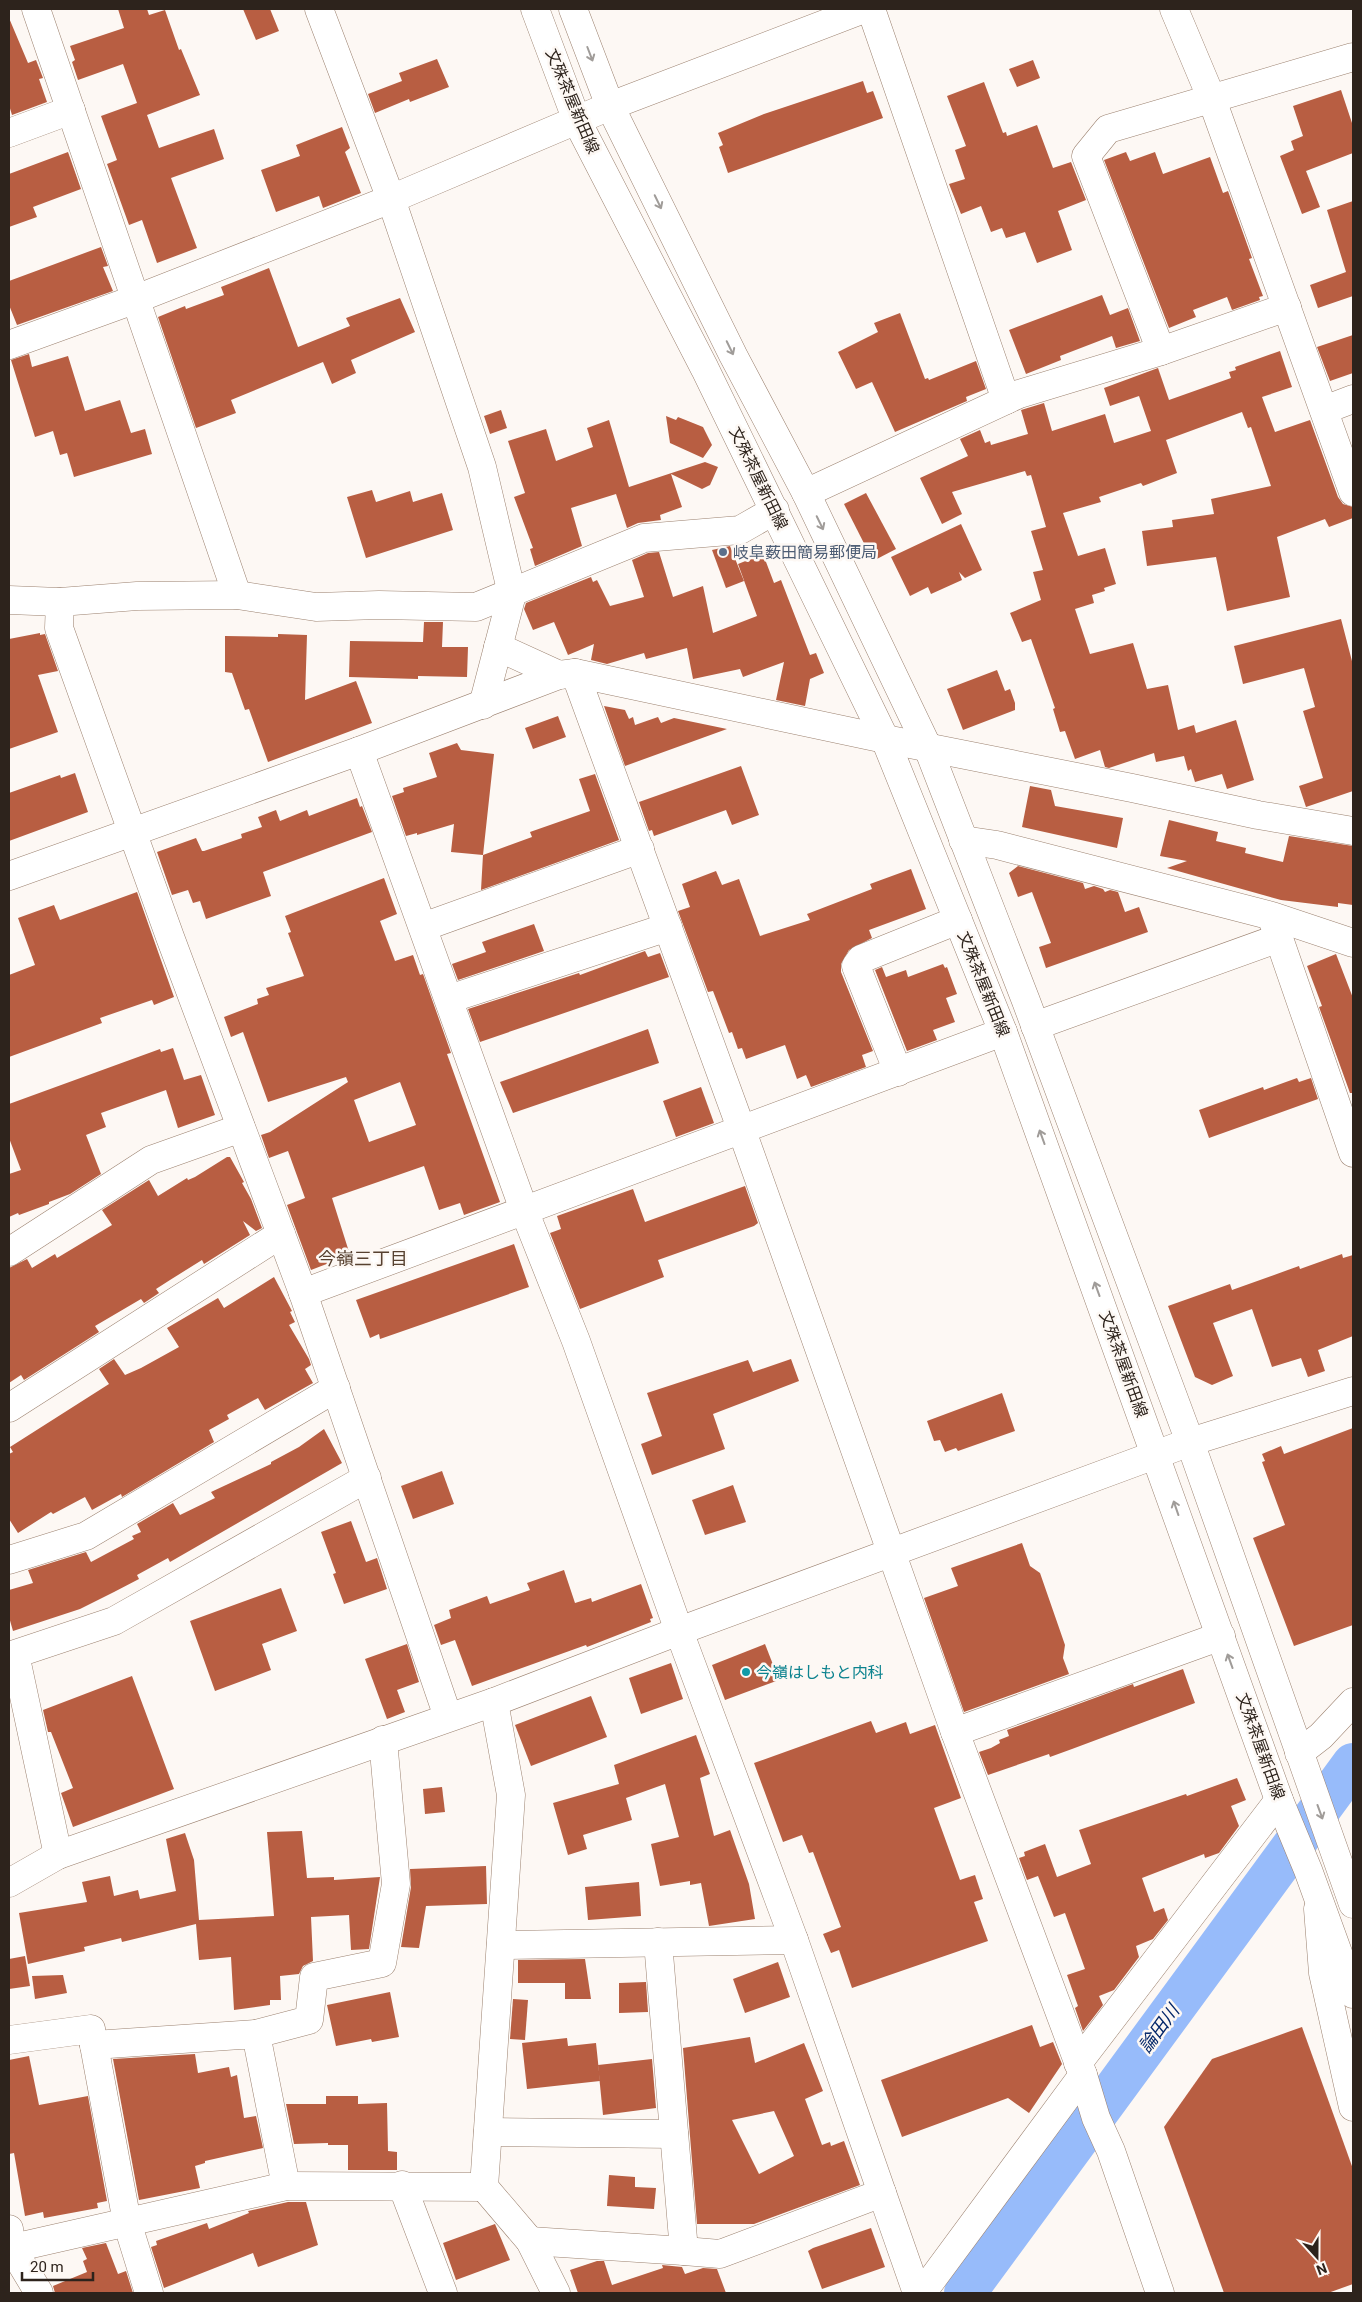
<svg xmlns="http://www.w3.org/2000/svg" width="1362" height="2302" viewBox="0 0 1362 2302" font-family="Roboto,'Noto Sans JP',sans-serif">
<rect width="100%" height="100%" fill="#fdf8f4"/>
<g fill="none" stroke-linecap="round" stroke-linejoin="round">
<path stroke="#97bbfa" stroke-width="42" d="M965,2293L1353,1764"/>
</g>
<g fill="#b85e42" fill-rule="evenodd">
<path d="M118,9H147L149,15L165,10L179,50L181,49L200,95L147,115L159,148L214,129L224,159L171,178L197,248L157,263L142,220L129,225L107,164L117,160L101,116L137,103L123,64L78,80L72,62L75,60L70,46L124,28Z"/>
<path d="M243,9H270L279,31L256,40Z"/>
<path d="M9,18L28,63L36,60L43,78L39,79L47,102L12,115L9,105Z"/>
<path d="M437,59L449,87L410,102L409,99L375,113L368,94L402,81L399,73Z"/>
<path d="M1033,60L1040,78L1017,87L1009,69Z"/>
<path d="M863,81L867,93L873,91L883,118L728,173L719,147L723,145L718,133L764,114Z"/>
<path d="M984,82L1003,133L1006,132L1007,136L1037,125L1053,168L1071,162L1086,200L1058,211L1072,250L1037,263L1025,232L1006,238L1002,228L991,232L981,206L961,214L949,184L965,179L955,150L966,146L947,96Z"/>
<path d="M1341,90L1353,126V153L1306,171L1320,207L1302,214L1280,156L1294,150L1291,141L1303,136L1293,106Z"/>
<path d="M342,127L350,148L345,152L361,193L323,208L319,196L276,212L261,170L300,156L296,145Z"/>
<path d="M68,152L81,189L33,207L37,217L9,227V174Z"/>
<path d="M1126,152L1130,161L1155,152L1163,174L1210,157L1223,193L1228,191L1252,258L1249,259L1263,296L1259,297L1260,300L1232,310L1227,297L1193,310L1196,317L1169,328L1104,160Z"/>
<path d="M1353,201V296L1318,308L1310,285L1346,272L1327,210Z"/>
<path d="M101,247L108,266L103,267L113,291L17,325L9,305V281Z"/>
<path d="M269,268L298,347L350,326L346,318L400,298L415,332L351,360L356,373L332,384L323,362L231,400L236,413L196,428L158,317L185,306L186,309L224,295L221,287Z"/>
<path d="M1102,295L1110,315L1128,308L1140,341L1116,348L1112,336L1060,356L1061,360L1026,374L1009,330Z"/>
<path d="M900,313L925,379L928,378L929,380L976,361L986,389L966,397L967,401L895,432L872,382L856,389L838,352L878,332L874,323Z"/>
<path d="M1353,335V373L1330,381L1317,347Z"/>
<path d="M1280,351L1292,387L1262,397L1275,432L1310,420L1338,497L1343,504L1353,507V518L1329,527L1325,519L1277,537L1290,597L1227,611L1216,557L1147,566L1142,531L1173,527L1172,520L1214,514L1211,499L1271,486L1251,427L1248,428L1242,412L1166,440L1177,473L1143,486L1141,483L1099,497L1101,502L1063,513L1078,556L1105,548L1116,584L1104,588L1105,591L1092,595L1094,603L1075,609L1090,654L1133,643L1147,689L1168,685L1178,730L1194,725L1196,733L1236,720L1254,780L1227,789L1222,774L1195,782L1191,769L1188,771L1184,756L1156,762L1154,753L1109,768L1105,767L1100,750L1075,759L1065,731L1060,732L1053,709L1055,708L1031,639L1022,642L1010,613L1041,600L1033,572L1043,570L1031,531L1046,527L1031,475L1027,476L1025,471L952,492L962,514L942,524L920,478L968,456L960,439L980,430L985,443L990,441L991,445L1028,434L1021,410L1044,403L1052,431L1105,414L1114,443L1151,431L1139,396L1110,406L1104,388L1158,368L1169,400L1231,378L1229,372L1236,370L1235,367Z"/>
<path d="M29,354L32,367L68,356L85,411L120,400L131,433L145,429L152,454L74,477L67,453L60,455L53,431L35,437L11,360Z"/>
<path d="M501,410L507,428L490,434L484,416Z"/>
<path d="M666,416L676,420L678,417L703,427L712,445L703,458L670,443Z"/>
<path d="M609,420L629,487L705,462L718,467L710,485L702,489L671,474L682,507L660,515L661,520L638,523L627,528L616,494L571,508L582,546L535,566L530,549L533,548L514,497L525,493L508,441L546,429L556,461L593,447L587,428Z"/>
<path d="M372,490L376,502L410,491L413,502L442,493L453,530L366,558L347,497Z"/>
<path d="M866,493L896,549L873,561L844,504Z"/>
<path d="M961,524L982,570L965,578L959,572L962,580L931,594L928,587L910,596L891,557Z"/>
<path d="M730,546L744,581L726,588L712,550Z"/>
<path d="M659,552L673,597L703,586L713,633L757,616L738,564L763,554L774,583L781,580L810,655L816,653L824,673L810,679L805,706L776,700L784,662L743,677L740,669L693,679L687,648L646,659L644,653L607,664L591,660L594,644L568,655L554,622L533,630L524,609L526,603L591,577L593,582L597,580L610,606L644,597L632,560L648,553Z"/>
<path d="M1341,619L1353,665V791L1306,807L1299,786L1323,778L1303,711L1315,707L1304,668L1243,684L1234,646Z"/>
<path d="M424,622H443L442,647H468L467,677L418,676V679L349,677L350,641L423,642Z"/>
<path d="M40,633V635L45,634L58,671L38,675L58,732L9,749V639Z"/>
<path d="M278,634L307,635L305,700L356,681L372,723L268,762L249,709L245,710L232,673L225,672V636L278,637Z"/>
<path d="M997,670L1005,691L1010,689L1015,703V710L963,730L947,689Z"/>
<path d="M604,706L625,710L629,719L633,717L635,725L658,717L661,723L674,718L727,729L625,766Z"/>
<path d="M558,716L566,737L533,749L525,728Z"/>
<path d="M457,743L461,750L494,754L483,855L451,852L454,824L417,835V833L406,836L392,796L404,792L403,788L437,777L429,753Z"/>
<path d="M741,766L759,815L732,825L726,810L654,836L652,830L649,831L639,802Z"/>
<path d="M75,773L88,812L9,841V793L60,775L61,778Z"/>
<path d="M595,774L619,840L481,890L483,855L532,837L530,832L590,811L579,779Z"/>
<path d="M1030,786L1051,790L1055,806L1123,818L1117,848L1022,827Z"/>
<path d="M357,798L360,807L362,806L372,832L263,872L271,896L206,919L200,901L193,903L188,890L172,895L157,852L196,838L202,851H204L242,838L241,834L262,827L258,817L276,810L280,821L307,810L309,816Z"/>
<path d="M1169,820L1218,832L1216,841L1246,848L1245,853L1283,862L1289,836L1353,846V905L1338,903V907L1281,900L1167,868L1187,861L1160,856Z"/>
<path d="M1018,866L1083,883L1085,889L1094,886L1103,889L1105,892L1110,890L1118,892L1125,912L1139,907L1148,932L1046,968L1039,947L1051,943L1032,892L1018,897L1009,873Z"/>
<path d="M911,869L926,909L869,930L872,938L849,950L841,964V972L873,1051L862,1055L866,1067L811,1087L806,1075L797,1079L785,1045L746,1059L742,1048L738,1049L732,1032L729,1033L713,991L708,992L678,911L690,907L682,884L716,871L722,885L739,879L760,936L810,920L807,914L872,889L870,884Z"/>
<path d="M384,878L397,914L380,921L395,961L413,955L420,975L423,974L451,1053L447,1054L500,1202L464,1215L460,1203L439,1210L424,1166L332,1198L350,1255L311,1270L287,1205L305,1198L288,1151L269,1158L261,1135L270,1132L348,1082L346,1077L268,1102L243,1032L231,1037L224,1017L258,1004L257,999L269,995L266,988L304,976L288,933L291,932L285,916ZM400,1082L416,1125L369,1142L354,1100Z"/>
<path d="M137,892L174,997L154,1005L152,1000L100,1018L102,1023L9,1057V975L35,965L18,918L54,905L60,920Z"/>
<path d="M534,924L544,951L458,980L452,964L486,952L482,942Z"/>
<path d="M645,951L648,957L660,953L669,977L480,1042L468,1009L579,973L580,975Z"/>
<path d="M1336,954L1353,998V1093H1350L1319,1007L1322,1006L1307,966Z"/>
<path d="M943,964L945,968L947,967L957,994L946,998L955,1022L933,1030L937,1040L907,1051L875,970L882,967L886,977L906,970L908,977Z"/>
<path d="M648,1029L659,1063L513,1113L500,1082Z"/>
<path d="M173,1048L184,1080L201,1075L215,1115L178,1128L166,1090L101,1113L106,1127L86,1135L101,1174L70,1194L49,1202V1204L19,1215L18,1213L9,1217V1174L21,1170L9,1138V1104L160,1049L161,1052Z"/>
<path d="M1297,1078L1299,1082L1311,1078L1318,1099L1209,1138L1199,1110L1263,1087L1264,1090Z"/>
<path d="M701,1087L714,1123L676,1137L663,1101Z"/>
<path d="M227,1157H230L244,1182L242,1183L251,1199L262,1228L256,1231L243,1221L250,1235L204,1264L202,1260L170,1280L156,1289L159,1293L144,1303L141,1299L95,1326L99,1332L24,1380L21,1375L9,1383V1268L27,1259L32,1268L55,1254L57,1258L112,1225L102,1210L149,1180L158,1196L187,1178L188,1180L195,1177Z"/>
<path d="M745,1186L758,1223L754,1226L658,1260L664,1277L580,1309L550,1233L561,1229L557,1216L633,1189L645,1222Z"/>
<path d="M514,1244L529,1287L380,1339L379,1334L370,1338L356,1300Z"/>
<path d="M1342,1254L1343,1258L1353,1255V1336L1318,1350L1325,1371L1308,1377L1301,1358L1272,1367L1252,1309L1213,1323L1233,1376L1212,1385L1195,1377L1168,1306L1230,1284L1232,1290L1299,1266L1300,1269Z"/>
<path d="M274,1277L292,1311L290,1312L295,1322L289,1325L309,1359L311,1365L305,1369L313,1383L265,1410L258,1398L227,1415L229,1419L209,1430L214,1442L122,1497L121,1494L92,1510L85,1497L53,1514L51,1512L18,1533L9,1519V1454L13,1452L10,1447L109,1384L99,1369L114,1359L125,1375L141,1368L179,1347L167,1328L218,1298L224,1308Z"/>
<path d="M791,1359L799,1381L713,1414L725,1449L652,1475L641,1444L662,1436L647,1393L748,1360L753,1372Z"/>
<path d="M1002,1393L1015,1431L958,1451L956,1448L945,1452L940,1440L934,1441L927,1421Z"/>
<path d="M1353,1428V1625L1294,1646L1253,1538L1285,1525L1262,1462L1265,1461L1262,1454L1281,1446L1284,1454Z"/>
<path d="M324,1429L342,1463L170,1562L168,1558L137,1575L139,1579L114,1592L80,1609L13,1631L9,1617V1590L33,1583L28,1570L86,1552L91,1562L134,1539L132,1536L141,1532L137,1524L173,1503L180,1515L215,1498L211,1492L271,1464V1462L299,1447Z"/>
<path d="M442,1471L454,1504L413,1519L401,1486Z"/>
<path d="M733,1485L746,1522L705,1535L692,1500Z"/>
<path d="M351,1521L366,1562L377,1558L387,1589L344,1604L333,1574L336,1573L321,1532Z"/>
<path d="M1022,1543L1030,1566L1040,1573L1065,1645L1063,1658L1069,1674L964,1712L924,1598L958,1586L951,1568Z"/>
<path d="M564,1570L575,1603L591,1598L592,1602L641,1584L653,1618L650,1619L651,1622L587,1647L586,1645L472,1686L455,1640L441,1645L434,1625L451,1618L449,1610L487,1596L490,1604L530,1590L527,1583Z"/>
<path d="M281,1588L297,1631L262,1644L271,1670L215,1691L190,1621Z"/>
<path d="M407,1644L419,1682L397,1690L405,1712L387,1719L365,1659Z"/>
<path d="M765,1644L779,1680L725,1700L712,1665Z"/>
<path d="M671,1663L683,1699L641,1714L629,1678Z"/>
<path d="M1183,1669L1195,1703L1072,1749L1050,1757L1049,1754L988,1775L979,1752L991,1748L1000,1743L999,1740L1009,1736L1007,1730L1133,1684L1134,1687Z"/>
<path d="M132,1676L174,1789L73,1827L61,1793L73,1788L51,1732H48L43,1710Z"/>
<path d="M591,1696L607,1737L531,1766L515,1725Z"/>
<path d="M871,1721L876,1733L906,1722L910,1734L935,1725L961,1798L934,1808L960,1880L975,1875L983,1899L974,1902L988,1941L852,1988L839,1950L831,1953L823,1934L841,1927L813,1852L809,1853L802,1835L783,1842L754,1763Z"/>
<path d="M696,1735L710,1774L700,1778L714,1836L730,1830L749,1884L755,1919L709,1926L701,1883L690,1885V1881L660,1886L651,1844L679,1837L665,1784L626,1798L632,1820L583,1835L587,1849L568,1855L553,1803L619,1784L614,1765Z"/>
<path d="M1237,1778L1246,1800L1231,1806L1239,1826L1219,1853L1205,1858L1204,1854L1142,1878L1154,1912L1164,1908L1168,1920L1153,1939L1136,1946L1139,1957L1114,1990L1099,1996L1103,2005L1083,2031L1075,2008L1078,2006L1067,1975L1085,1969L1065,1913L1054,1917L1038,1876L1027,1880L1019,1858L1025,1856L1024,1852L1045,1844L1057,1877L1091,1864L1079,1830L1186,1794L1187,1796Z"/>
<path d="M442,1787L445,1812L425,1814L423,1789Z"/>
<path d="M302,1831L307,1878L334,1877V1880L380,1877L369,1949L351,1950L349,1915L311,1917L313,1961L303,1966L299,1974L280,1976L281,2000H270V2005L234,2010L231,1957L199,1960L196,1924L122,1942L121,1938L84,1947L85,1951L28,1964L19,1913L87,1902L82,1882L110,1876L114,1896L138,1890L140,1899L176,1891L166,1839L185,1833L194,1860L199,1920L274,1916L267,1832Z"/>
<path d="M486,1866L487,1904L426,1906L419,1948L401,1947L411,1887L410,1869Z"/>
<path d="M639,1882L641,1916L588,1920L585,1887Z"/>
<path d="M25,1956L30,1986L9,1989V1959Z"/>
<path d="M585,1959L591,1999H565V1983H518V1960Z"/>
<path d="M778,1962L790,1997L745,2013L733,1979Z"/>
<path d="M63,1975L67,1993L35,1999L32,1976Z"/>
<path d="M646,1982L648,2012L619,2013V1983Z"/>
<path d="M390,1992L399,2037L372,2042L371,2039L336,2046L327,2005Z"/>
<path d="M513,1999L528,2000L525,2040L510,2039Z"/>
<path d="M1032,2025L1040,2047L1053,2042L1062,2064L1029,2113L1008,2098L902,2137L881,2080Z"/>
<path d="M1302,2027L1353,2169V2284L1328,2293H1224L1164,2127L1212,2059Z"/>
<path d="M750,2037L755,2063L804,2043L823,2091L805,2099L822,2145L830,2142L831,2146L844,2141L860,2185L754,2224H697L683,2048ZM774,2111L794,2156L759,2174L732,2120Z"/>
<path d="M567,2038L568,2046L596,2043L600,2081L527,2089L522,2043Z"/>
<path d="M195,2054L198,2073L229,2067L231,2077L237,2075L244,2118L256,2116L263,2148L205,2161V2163L195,2166L200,2188L139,2200L113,2059Z"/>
<path d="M29,2056L39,2105L88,2096L107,2201L97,2203L98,2208L44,2218L43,2212L25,2216L14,2153L9,2154V2060Z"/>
<path d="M652,2059L656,2108L603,2115L598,2065Z"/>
<path d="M326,2096H358V2104L387,2103L388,2151L397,2152V2170H348V2145H328V2143L294,2144L286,2104H326Z"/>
<path d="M609,2175L635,2177V2187L656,2188L654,2209L607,2206Z"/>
<path d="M288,2202H306L318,2245L258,2267L253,2253L164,2288L151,2247L157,2245L156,2241L207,2223L209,2229L249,2213L248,2211Z"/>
<path d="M495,2224L510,2260L456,2280L443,2243Z"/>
<path d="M871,2228L885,2267L822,2289L808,2251L813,2248Z"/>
<path d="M106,2243L118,2274L126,2271L133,2293H55L53,2286L87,2272L83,2261L87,2259L82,2248Z"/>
<path d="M597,2261H604L612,2285L663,2268L662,2265L682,2267L685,2274L703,2268L717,2269L726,2293H578L570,2270Z"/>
</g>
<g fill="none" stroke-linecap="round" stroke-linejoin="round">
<defs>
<g id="minor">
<path d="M36,9L237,595"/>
<path d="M319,9L391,199L482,467L512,594L483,705"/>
<path d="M871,9L1006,400"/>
<path d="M1174,9L1211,97L1353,492"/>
<path d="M9,133L71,110"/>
<path d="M9,345L136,299L391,199L610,106L864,9"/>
<path d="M1161,351L1086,156L1108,129L1353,57"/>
<path d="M1324,410L1353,399"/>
<path d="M806,493L1019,394L1161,351L1287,307"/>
<path d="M9,600L60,602L137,596L237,595L316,607L379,605L476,607L644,538L740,530L775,510"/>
<path d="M60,602L59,628L170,937L303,1293L448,1717"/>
<path d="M498,647L559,675"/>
<path d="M575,673L742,1131L955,1732L1083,2075L1096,2118L1111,2151L1160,2293"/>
<path d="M359,751L524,1210L576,1341L679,1631L794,1940L882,2193"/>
<path d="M963,840L997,845L1272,916L1353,943"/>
<path d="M9,876L359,751L559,675L575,673L885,739L1132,788L1258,815L1353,831"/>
<path d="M1273,921L1353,1153"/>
<path d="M423,927L640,849"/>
<path d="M449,999L668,927"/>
<path d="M1035,1026L1279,938"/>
<path d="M898,1072L856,966L861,959L958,920"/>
<path d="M9,1252L151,1160L241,1128"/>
<path d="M303,1293L1003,1032"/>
<path d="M9,1408L281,1234"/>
<path d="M9,1560L86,1536L336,1388"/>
<path d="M494,1702L511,1795L484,2187L530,2241L556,2293"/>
<path d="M955,1732L1221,1636"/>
<path d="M1299,1753L1321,1736L1353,1702"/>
<path d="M58,1855L15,1654L114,1621L367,1478"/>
<path d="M9,1883L58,1855L494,1702L679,1631L1190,1442L1353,1391"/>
<path d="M1318,1909L1323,1973L1353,2107"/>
<path d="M501,1945L794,1940"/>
<path d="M256,2034L309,2020L314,1977L382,1963L396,1884L383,1740"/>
<path d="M9,2040L91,2029L127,2222L149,2293"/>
<path d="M94,2045L256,2034L286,2186"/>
<path d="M1078,2063L1279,1800"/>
<path d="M488,2132L674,2134"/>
<path d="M402,2185L443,2293"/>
<path d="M9,2229L12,2248L39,2293"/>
<path d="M530,2241L684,2251L658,1942"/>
<path d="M9,2249L286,2186L484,2187"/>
<path d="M684,2251L720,2254L882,2193L917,2293"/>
<path d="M922,2293L1083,2075"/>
</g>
<g id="major">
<path d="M535,9L577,121L705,369L885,739L1003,1032L1279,1800L1308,1870L1353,1994"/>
<path d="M573,9L610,106L733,355L806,493L928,748L1026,1001L1190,1442L1353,1904"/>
</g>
</defs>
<use href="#minor" stroke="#9c8270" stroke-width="29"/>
<use href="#major" stroke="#9c8270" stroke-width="29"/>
<use href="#minor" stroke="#fff" stroke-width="28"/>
<use href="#major" stroke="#fff" stroke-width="28"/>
</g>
<defs><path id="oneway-shaft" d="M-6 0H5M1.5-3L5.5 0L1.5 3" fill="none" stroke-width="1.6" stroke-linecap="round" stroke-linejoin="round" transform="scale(1.25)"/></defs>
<g stroke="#a09c99">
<use href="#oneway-shaft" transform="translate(590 54) rotate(69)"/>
<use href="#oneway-shaft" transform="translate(658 202) rotate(64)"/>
<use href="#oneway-shaft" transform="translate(730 348) rotate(64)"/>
<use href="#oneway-shaft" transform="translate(820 523) rotate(64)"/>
<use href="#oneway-shaft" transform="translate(1042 1137) rotate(-110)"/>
<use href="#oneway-shaft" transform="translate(1097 1289) rotate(-110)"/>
<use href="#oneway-shaft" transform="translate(1176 1508) rotate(-109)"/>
<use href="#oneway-shaft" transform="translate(1230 1661) rotate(-110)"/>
<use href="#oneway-shaft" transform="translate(1320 1812) rotate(70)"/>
</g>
<circle fill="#5c6f8a" stroke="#fdf8f4" stroke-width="2" cx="723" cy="552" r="5"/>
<circle fill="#0f9aa8" stroke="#fdf8f4" stroke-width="2" cx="746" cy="1672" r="5"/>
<g text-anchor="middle" stroke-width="5" stroke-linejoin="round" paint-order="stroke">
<g font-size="16" fill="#2d231c" stroke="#fdf8f4">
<text transform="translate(573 101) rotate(67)" y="6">文殊茶屋新田線</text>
<text transform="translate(759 478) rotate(64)" y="6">文殊茶屋新田線</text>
<text transform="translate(984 984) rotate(68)" y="6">文殊茶屋新田線</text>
<text transform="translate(1124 1364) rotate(70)" y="6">文殊茶屋新田線</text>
<text transform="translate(1261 1746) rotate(70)" y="6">文殊茶屋新田線</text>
</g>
<g font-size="16" fill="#4e5e75" stroke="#fdf8f4" text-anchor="start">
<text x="733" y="558">岐阜薮田簡易郵便局</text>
</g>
<g font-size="16" fill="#0d838f" stroke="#fdf8f4" text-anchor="start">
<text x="756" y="1678">今嶺はしもと内科</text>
</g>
<g font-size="18" fill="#574130" stroke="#fdf8f4">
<text x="363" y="1265">今嶺三丁目</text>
</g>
<g font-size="18" font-style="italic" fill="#05286a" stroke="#fdf8f4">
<text transform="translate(1159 2029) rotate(-54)" y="6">論田川</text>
</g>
</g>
<rect width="1362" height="2302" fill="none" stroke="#2d231c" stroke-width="20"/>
<g transform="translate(1317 2257) rotate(159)" stroke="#fdf8f4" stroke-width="4" paint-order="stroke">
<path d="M0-4L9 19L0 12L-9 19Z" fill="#2d231c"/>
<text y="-8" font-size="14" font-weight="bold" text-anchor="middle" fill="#2d231c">N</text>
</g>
<path d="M22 2272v8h71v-8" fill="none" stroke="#2d231c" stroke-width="2.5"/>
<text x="30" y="2272" font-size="15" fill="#2d231c" stroke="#fdf8f4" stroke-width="4" paint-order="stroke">20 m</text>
</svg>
